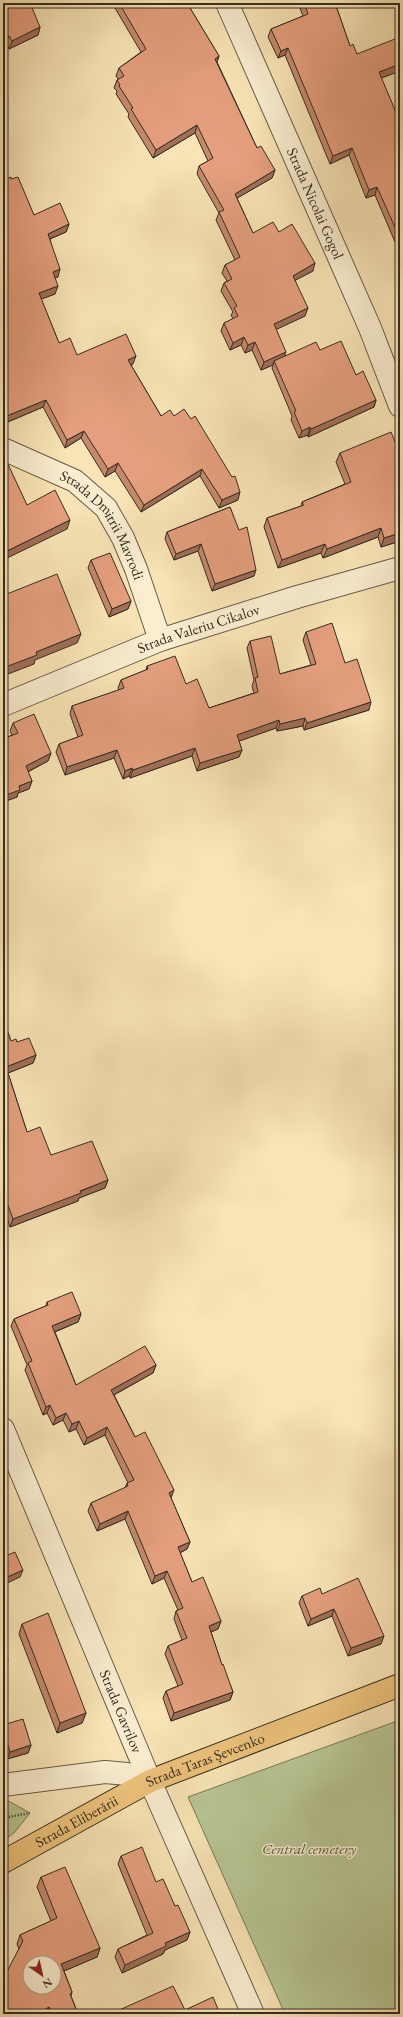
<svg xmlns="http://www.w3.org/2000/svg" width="403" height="2017" viewBox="0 0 403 2017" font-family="'EB Garamond',serif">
<rect width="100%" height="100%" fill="#f8e4b6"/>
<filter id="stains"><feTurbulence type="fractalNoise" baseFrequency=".005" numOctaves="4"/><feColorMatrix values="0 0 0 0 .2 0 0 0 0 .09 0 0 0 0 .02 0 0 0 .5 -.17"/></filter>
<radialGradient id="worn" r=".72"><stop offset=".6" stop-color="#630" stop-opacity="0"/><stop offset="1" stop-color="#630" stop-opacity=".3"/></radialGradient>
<g fill="#b7c593" stroke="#76795b">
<path d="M400,1720V2014H285L188,1797Z"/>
<path d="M3,1798L30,1813L14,1833L3,1841Z"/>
</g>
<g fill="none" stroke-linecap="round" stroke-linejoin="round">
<defs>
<g id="minor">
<path id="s1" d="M227,3L370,328L400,406"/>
<path id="s2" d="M3,449L75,481L106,508L123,538L136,569L160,640"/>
<path id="s3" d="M3,705L160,640L297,597L400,568"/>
<path id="s4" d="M3,1429L150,1781L253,2014"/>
<path d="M3,1785L105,1772L127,1774L150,1781"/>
</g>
<g id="major">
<path id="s5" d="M3,1862L150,1781L400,1685"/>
</g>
</defs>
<use href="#minor" stroke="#665b48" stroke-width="24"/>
<use href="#major" stroke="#352d23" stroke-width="24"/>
<path stroke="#352d23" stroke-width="2.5" stroke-dasharray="1 2" stroke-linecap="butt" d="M3,1818L30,1813"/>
<use href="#minor" stroke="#faedd0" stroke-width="22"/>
<use href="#major" stroke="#ecc27b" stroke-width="22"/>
</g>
<g fill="#c5896c" stroke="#352d23">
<path d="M3,3L40,27L38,35L9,49L6,43L3,45Z"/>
<path d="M112,3H187L219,56L217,62L257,148L275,170L272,178L237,198L253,233L279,232L313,271L295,280L305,316L276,329L284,356L320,350L356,375L376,400L374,407L308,437V435L299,438L291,420L292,416L272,368L273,365L261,370L252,350L245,353L241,345L230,350L221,331L224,323L233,319L231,315L233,312L221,291L224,283L227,281L222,273L225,265L235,260L216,220L219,213L197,174L199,166L208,161L195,133L153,158L128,117L129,114L116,94L117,91L114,88L117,80L118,79L116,76L119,68L141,52Z"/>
<path d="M298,3H335L350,46L357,54L400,71L381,78L400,122V240L395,242L375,195L366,198L349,155L330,164L285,55L278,58L268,37L271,29L303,16Z"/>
<path d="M11,179L34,215L69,224L66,232L50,239L58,277L55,278V294L41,299L59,343L77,355L133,364L131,365L161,416H174L238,500L219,508L200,476L141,512L115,471L105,477L81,438L65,448L43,407L3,424V180Z"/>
<path d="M340,453L400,454V541L381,547L378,537L323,558L321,553L278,568L264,527L267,518L301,506L302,502L345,484L336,462Z"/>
<path d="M230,507L254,576L212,591L198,551L174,560L165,539L167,532Z"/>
<path d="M91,560L131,601L128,609L109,617L88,568Z"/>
<path d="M306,632L345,663L369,710L304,730L303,726L277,731L276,728L239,741L242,750L239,757L197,771L192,756L130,778L129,776L123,779L114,758L65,775L56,752L59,744L78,737L70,714L72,706L119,690L118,688L121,680L146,670L147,666L186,684L209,708L254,693L252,686L254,680L247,648L250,641L280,674L311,665L303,640Z"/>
<path d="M13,723L51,753L48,761L28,772L32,781L29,789L18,793L17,797L3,802V739L12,735L10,731Z"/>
<path d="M3,1019L11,1041L17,1042L36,1055L33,1063L8,1073L27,1132L51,1155L108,1180L105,1188L79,1198L78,1201L10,1227L3,1208Z"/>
<path d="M47,1302L81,1314L78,1322L55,1332L76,1385L156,1365L153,1373L114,1395L135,1437L171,1498L190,1542L187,1549L180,1553L192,1582L221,1621L218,1629L211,1632L222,1665L233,1692L230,1700L171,1721L163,1698L166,1691L178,1686L165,1654L168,1646L182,1640L174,1619L176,1611L178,1610L164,1578L152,1584L125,1519L97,1531L88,1511L91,1503L125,1488L127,1483H128L105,1435L84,1445L76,1429L69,1432L63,1420L53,1425L47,1413L43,1415L25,1370L27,1365L11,1326L14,1319L46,1306Z"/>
<path d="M322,1594L381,1644L348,1656L332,1616L308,1626L299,1603L302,1596Z"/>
<path d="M22,1624L86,1713L82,1723L57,1733L19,1634Z"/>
<path d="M3,1725L31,1745L28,1753L7,1759L4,1749Z"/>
<path d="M121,1856L156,1882L175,1906L190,1932L187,1940L165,1950L163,1954L122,1973L115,1957L118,1949L147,1935L118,1864Z"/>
<path d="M41,1877L100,1948L97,1957L64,1971L72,1992L71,1996L78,2014H3L19,1949L17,1944L20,1935L51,1921L37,1887Z"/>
</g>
<g fill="#a06f58" stroke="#352d23">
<path d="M40,27L38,35L9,49L12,41Z"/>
<path d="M9,36L6,43L3,45V38Z"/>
<path d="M288,48L285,55L278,58L281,51Z"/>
<path d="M219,56L216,64L215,59Z"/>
<path d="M400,64V71L376,80L379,72Z"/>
<path d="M197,125L195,133L153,158L156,150Z"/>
<path d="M352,148L349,155L330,164L333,156Z"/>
<path d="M275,170L272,178L232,201L235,194Z"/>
<path d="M377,187L375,195L366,198L369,190Z"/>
<path d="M69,224L66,232L45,241L48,234Z"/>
<path d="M400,233V240L395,242L398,234Z"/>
<path d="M315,263L313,271L290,283L293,276Z"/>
<path d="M60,269L58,277L50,279L53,272Z"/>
<path d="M58,286L55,294L36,301L39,293Z"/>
<path d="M308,308L305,316L271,332L274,324Z"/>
<path d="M244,337L241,345L230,350L233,343Z"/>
<path d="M255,342L252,350L245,353L248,345Z"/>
<path d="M286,352L283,360L274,361L273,365L261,370L264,362Z"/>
<path d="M136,356L133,364L125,368L128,360Z"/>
<path d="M46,400L43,407L3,424L4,417Z"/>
<path d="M376,400L374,407L308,437L311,429Z"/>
<path d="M310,427L308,435L299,438L302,431Z"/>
<path d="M84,431L81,438L65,448L67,440Z"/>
<path d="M118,463L115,471L105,477L108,469Z"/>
<path d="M202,469L200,476L141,512L144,505Z"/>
<path d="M240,492L238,500L219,508L222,500Z"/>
<path d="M70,520L67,529L3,560V553Z"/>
<path d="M381,528L378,537L323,558L327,549Z"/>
<path d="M400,533V541L381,547L384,538Z"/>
<path d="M201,544L198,551L174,560L176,554Z"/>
<path d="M325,544L321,553L278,568L282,560Z"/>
<path d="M256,570L254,576L212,591L215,584Z"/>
<path d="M131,601L128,609L109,617L112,609Z"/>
<path d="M81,634L77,643L35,660L34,664L3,676V668L36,652Z"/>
<path d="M371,702L369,710L304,730L307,723Z"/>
<path d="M305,718L303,726L277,731L280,724Z"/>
<path d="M279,720L276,728L234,743L237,735Z"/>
<path d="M195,748L192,756L130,778L133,770Z"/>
<path d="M117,750L114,758L65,775L67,767Z"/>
<path d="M242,750L239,757L197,771L200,763Z"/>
<path d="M51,753L48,761L23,774L26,766Z"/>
<path d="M132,768L129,776L123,779L125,771Z"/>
<path d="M32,781L29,789L18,793L17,797L3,802V796L19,786Z"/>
<path d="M36,1055L33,1063L3,1075L6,1067Z"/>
<path d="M108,1180L105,1188L79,1198L78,1201L10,1227L13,1219Z"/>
<path d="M81,1314L78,1322L49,1334L52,1326Z"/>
<path d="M156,1365L153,1373L108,1398L111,1390Z"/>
<path d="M50,1405L47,1413L43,1415L46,1407Z"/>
<path d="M66,1413L63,1420L53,1425L56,1418Z"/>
<path d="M79,1421L76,1429L69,1432L72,1424Z"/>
<path d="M107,1427L105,1435L84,1445L87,1438Z"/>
<path d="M174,1490L171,1498L169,1493Z"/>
<path d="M128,1511L125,1519L97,1531L100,1524Z"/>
<path d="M190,1542L187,1549L175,1555L178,1547Z"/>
<path d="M23,1570L20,1577L3,1585V1579Z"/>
<path d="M167,1571L164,1578L152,1584L155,1576Z"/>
<path d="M334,1609L332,1616L308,1626L311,1619Z"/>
<path d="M221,1621L218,1629L206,1634L209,1626Z"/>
<path d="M384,1636L381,1644L348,1656L351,1648Z"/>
<path d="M8,1659L4,1670L3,1671V1661Z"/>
<path d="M233,1692L230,1700L171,1721L174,1713Z"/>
<path d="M86,1713L82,1723L57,1733L60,1723Z"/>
<path d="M3,1742H7L4,1749H3Z"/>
<path d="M31,1745L28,1753L7,1759L10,1752Z"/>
<path d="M190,1932L187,1940L165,1950L163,1954L122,1973L125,1965L165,1943Z"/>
<path d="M100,1948L97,1957L57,1974L61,1964Z"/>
<path d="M49,2007L47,2014H38Z"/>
</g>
<g fill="#e59f7e" stroke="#352d23" fill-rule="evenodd">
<path d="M3,3H30L40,27L12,41L9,36L3,38Z"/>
<path d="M119,3H187L219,56L215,59L257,148L261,146L275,170L235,194L253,233L273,222L279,232L292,224L315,263L293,276L308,308L274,324L286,352L264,362L255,342L248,345L244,337L233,343L224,323L238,316L234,308L237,306L224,283L232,279L225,265L240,257L219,212L224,210L199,166L213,158L197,125L156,150L131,109L133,108L119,86L120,85L117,80L124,76L119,68L146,49Z"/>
<path d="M304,3H335L350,46L353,44L357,54L400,37V64L379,72L400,122V233L398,234L377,187L369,190L352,148L333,156L288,48L281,51L271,29L308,14Z"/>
<path d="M11,177V179L18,177L34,215L60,203L69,224L48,234L60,269L53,272L58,286L39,293L59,343L70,338L77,355L126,334L136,356L128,360L161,416L170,410L174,416L184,409L191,419L195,416L232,477L235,476L240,492L222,500L202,469L144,505L118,463L108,469L84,431L67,440L46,400L4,417L3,416V180Z"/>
<path d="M341,341L356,375L363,371L376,400L311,429L310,427L302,431L294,412L296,411L274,361L316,342L320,350Z"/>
<path d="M391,432L400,454V533L384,538L381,528L327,549L325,544L282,560L267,518L304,505L302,502L351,482L340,453Z"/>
<path d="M6,460L27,505L55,490L70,520L3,553V461Z"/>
<path d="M230,507L239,530L247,527L256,570L215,584L201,544L176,554L167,532Z"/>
<path d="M110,553L131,601L112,609L91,560Z"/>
<path d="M57,574L81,634L36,652L37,655L3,668V593L6,592L7,594Z"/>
<path d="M332,623L345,663L357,659L371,702L307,723L305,718L280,724L279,720L237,735L242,750L200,763L195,748L133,770L132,768L125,771L117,750L67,767L59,744L83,735L72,706L124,688L121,680L148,669L147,666L175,656L186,684L197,679L209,708L258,692L255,678L258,677L250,641L271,636L280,674L316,664L306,632Z"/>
<path d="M34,714L51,753L26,766L32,781L19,786L20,790L3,796V772L5,771L3,765V739L18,733L13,723Z"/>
<path d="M3,1019L11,1041L16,1039L17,1042L29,1038L36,1055L6,1067L27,1132L40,1127L51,1155L92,1141L108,1180L80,1191L81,1193L13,1219L3,1192Z"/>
<path d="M72,1292L81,1314L52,1326L76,1385L145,1346L156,1365L111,1390L135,1437L145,1432L174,1490L169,1493L190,1542L178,1547L192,1582L203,1577L221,1621L209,1626L222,1665L223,1664L233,1692L174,1713L166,1691L183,1684L168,1646L187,1638L176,1611L183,1608L167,1571L155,1576L128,1511L100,1524L91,1503L128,1486L127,1483L134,1480L107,1427L87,1438L79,1421L72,1424L66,1413L56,1418L50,1405L46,1407L28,1363L32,1361L14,1319L48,1305L47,1302Z"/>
<path d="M15,1552L23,1570L3,1579V1557Z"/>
<path d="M358,1578L384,1636L351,1648L334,1609L311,1619L302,1596L320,1588L322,1594Z"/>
<path d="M48,1613L86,1713L60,1723L22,1624Z"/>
<path d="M3,1643L8,1659L3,1661Z"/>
<path d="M23,1719L31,1745L10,1752L7,1742H3V1725Z"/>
<path d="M142,1847L156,1882L163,1879L175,1906L178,1905L190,1932L165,1943L166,1946L125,1965L118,1949L153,1933L121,1856Z"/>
<path d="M65,1867L100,1948L61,1964L72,1992L70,1994L78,2014H53L49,2007L38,2014H3V1979L23,1941L20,1935L57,1918L41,1877ZM30,1963H54V1987H30Z"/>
<path d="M173,1986L185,2010L213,1997L220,2014H118L117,2011Z"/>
</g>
<g text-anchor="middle" stroke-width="3" stroke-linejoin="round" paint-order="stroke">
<g font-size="15" fill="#352d23" stroke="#faedd0">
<text dy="5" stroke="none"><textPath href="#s1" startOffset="219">Strada Nicolai Gogol</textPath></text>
<text dy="5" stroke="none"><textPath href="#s2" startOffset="131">Strada Dmitrii Mavrodi</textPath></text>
<text dy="5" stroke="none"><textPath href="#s3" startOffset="210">Strada Valeriu Cikalov</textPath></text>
<text dy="5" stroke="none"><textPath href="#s4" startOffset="306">Strada Gavrilov</textPath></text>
<text dy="5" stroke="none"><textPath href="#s5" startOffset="227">Strada Taras Șevcenko</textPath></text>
<text dy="5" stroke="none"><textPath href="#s5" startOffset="84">Strada Eliberării</textPath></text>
</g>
<g font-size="15" font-style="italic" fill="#56533f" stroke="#faedd0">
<text x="309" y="1854">Central cemetery</text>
</g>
</g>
<rect width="403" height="2017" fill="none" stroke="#f8e4b6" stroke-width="16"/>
<rect x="4" y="4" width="395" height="2009" fill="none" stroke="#352d23" stroke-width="2"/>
<rect x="8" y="8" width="387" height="2001" fill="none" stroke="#352d23"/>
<g transform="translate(42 1975) rotate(146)"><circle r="19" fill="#faedd0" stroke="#aba08b"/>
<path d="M0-3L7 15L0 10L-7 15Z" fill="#8f2418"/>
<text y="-6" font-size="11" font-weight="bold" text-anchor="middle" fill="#352d23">N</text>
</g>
<rect width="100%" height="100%" filter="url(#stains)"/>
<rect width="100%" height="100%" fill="url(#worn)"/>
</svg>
